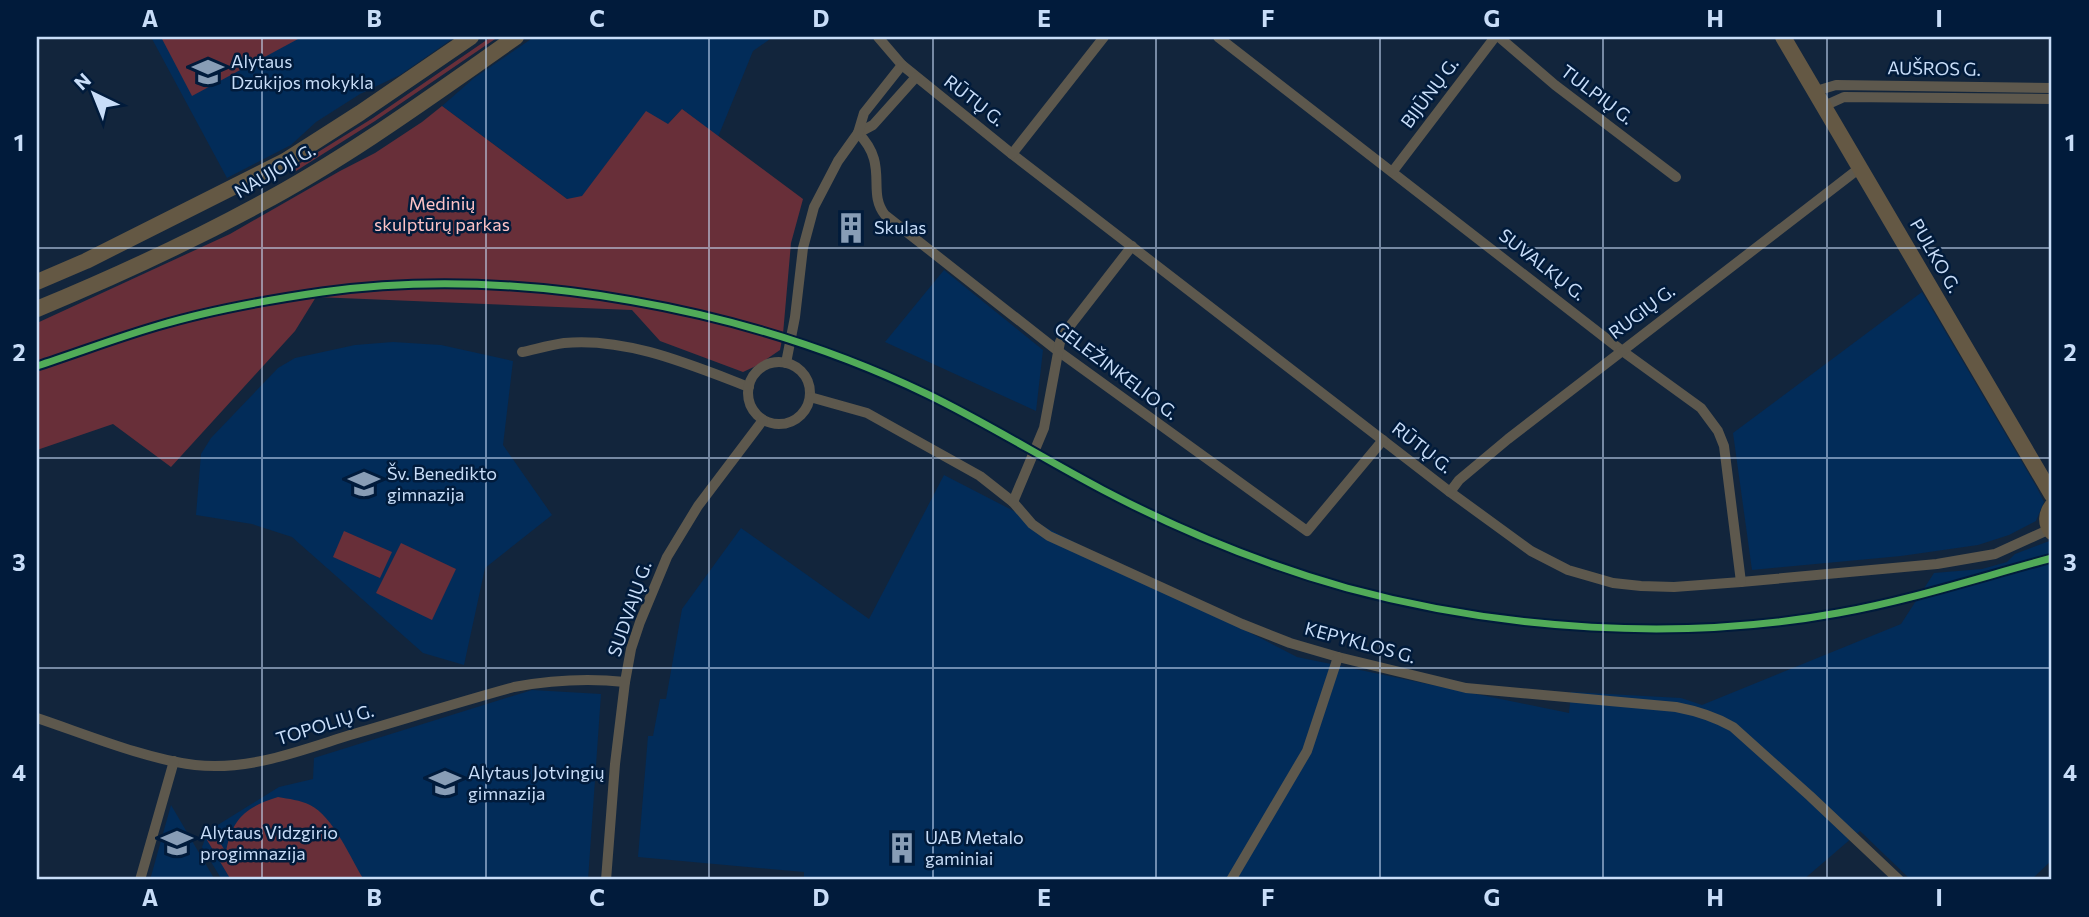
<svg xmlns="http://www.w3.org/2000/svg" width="2089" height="917" viewBox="0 0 2089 917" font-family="Commissioner,sans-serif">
<rect width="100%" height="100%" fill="#12253c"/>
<g fill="#022c59">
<path d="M151,37H455L400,75L360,94L316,122L291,145L227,178Z"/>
<path d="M534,37H773L753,51L718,137L682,109L668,124L600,173L582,197L567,199L442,106L474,78Z"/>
<path d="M944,270L1043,350L1036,411L885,342Z"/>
<path d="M1922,292L2036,486L2044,502L2036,521L2009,535L1978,545L1901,556L1752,570L1733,433Z"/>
<path d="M393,342L441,345L513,361L503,445L552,515L485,568L464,665L423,653L292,537L252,524L196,515L201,454L211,438L278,368L295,358L355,345Z"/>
<path d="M944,475L1297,657L1569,713L1571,692L1681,698L1702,705L1901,624L1934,573L1982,569L2007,562L2015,554L2052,540V860L2031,880H1911L1860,831L1803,880H804V872L638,857L648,736H653L660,699H666L682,609L741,528L869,619Z"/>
<path d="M532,690L601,694L588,880H222L202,847L208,831L279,787L313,779L314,758Z"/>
<path d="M171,805L215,880H150Z"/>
</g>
<g fill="#682f39">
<path d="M161,37H297L298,39L192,96Z"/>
<path d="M491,37H498L375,121L296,171L294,167L373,118Z"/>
<path d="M442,106L567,199L582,196L646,111L668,124L682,109L803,199L791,243L783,334L780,350L758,365L743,372L660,341L632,310L316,297L295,331L171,467L113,424L37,450V323L230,234L340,171L375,153L422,122Z"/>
<path d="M344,531L392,552L380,578L333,557Z"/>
<path d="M401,543L456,569L432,620L376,593Z"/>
<path d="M278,797C289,799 300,800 310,805C333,816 351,859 364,880H231L207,840L215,835L226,852C232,818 246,807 278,797Z"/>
</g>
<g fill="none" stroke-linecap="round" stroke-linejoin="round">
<g stroke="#5d584d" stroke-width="10">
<path d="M878,37L902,65L1012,154L1450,492L1531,551L1568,570L1613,583L1641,586L1674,587L1741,582L1937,564L1995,554L2050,529"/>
<path d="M1218,37L1621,350L1701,408L1718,431L1724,446L1741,582"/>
<path d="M1499,37L1555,85L1676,177"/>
<path d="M1816,91L1836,85L2052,88"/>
<path d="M1824,106L1844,97L2052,99"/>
<path d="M858,133C890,165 866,191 885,215L1058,351L1307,531L1383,440"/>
<path d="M858,133L873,125L916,77"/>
<path d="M1012,154L1104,37"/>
<path d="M1393,171L1495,37"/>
<path d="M522,352C536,349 550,345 564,343C627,337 691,365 749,387"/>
<circle cx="779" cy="393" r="31"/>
<path d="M786,363L795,317L803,248L814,207L838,161L858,133L864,113L902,65"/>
<path d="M810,397L867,413L980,476L1013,502L1032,524L1049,536L1242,624L1290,643L1338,657L1466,688L1676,707C1697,711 1714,716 1733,727L1810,796L1899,880"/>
<path d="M1450,492L1459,480L1508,439L1861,167"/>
<path d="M1013,502L1044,428L1060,342L1066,331L1132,246"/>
<path d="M37,718C85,734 145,759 195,765C249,771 299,751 350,735C405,719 459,702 514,687C552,680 587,678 625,682"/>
<path d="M140,880L174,761"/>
<path d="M606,880L615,764L625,682L631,649L640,622L667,557L698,506L763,420"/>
<path d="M1231,880L1307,751L1338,657"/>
</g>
<g stroke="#645844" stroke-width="16">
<path d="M1783,37L2052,495"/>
<path d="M37,282L86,261L285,161L360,113L471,37"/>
<path d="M37,309C112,278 186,244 258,205C347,158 433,95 516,37"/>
<path d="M2052,506C2046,514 2045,523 2052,532"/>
</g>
<defs>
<path id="cycleway" d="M37,366C77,353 116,338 157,326C210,310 267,300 322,292C519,265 748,308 927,394C987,423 1044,459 1103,490C1181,531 1262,564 1347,588C1502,630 1680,642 1838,613C1911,600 1981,577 2052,558"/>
</defs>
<use href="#cycleway" stroke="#011b3b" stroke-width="11"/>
<use href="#cycleway" stroke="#51ab58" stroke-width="7"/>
</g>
<path fill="none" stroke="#c8ddf8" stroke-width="2" stroke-opacity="0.55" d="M262,37V880M486,37V880M709,37V880M933,37V880M1156,37V880M1380,37V880M1603,37V880M1827,37V880M37,248H2052M37,458H2052M37,668H2052"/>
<defs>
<symbol id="school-bare" viewBox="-9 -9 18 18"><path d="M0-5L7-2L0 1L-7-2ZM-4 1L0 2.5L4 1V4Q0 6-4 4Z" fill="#889db6" stroke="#011b3b" stroke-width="2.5" paint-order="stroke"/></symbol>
<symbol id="building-bare" viewBox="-9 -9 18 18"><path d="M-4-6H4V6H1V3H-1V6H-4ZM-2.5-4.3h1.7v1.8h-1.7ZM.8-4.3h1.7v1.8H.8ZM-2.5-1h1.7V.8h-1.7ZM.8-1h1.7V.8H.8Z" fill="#889db6" stroke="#011b3b" stroke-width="2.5" paint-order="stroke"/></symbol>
</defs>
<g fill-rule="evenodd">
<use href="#school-bare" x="186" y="50" width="44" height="44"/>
<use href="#building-bare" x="829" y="206" width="44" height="44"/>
<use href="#school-bare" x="342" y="462" width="44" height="44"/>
<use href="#school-bare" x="423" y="761" width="44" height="44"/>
<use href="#school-bare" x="155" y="821" width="44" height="44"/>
<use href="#building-bare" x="880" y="826" width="44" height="44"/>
</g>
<g text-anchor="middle" stroke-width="5" stroke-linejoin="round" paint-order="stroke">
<g font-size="18" fill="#c8ddf8" stroke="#011b3b" text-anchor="start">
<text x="231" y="68">Alytaus<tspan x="231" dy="21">Dzūkijos mokykla</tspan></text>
<text x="874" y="234">Skulas</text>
<text x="387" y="480">Šv. Benedikto<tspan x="387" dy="21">gimnazija</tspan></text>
<text x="468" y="779">Alytaus Jotvingių<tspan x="468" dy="21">gimnazija</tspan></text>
<text x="200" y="839">Alytaus Vidzgirio<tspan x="200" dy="21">progimnazija</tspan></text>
<text x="925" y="844">UAB Metalo<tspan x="925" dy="21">gaminiai</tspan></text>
</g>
<g font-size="18" fill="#c8ddf8" stroke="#011b3b">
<text transform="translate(1934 69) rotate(1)" y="6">AUŠROS G.</text>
<text transform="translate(1430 93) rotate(-53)" y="6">BIJŪNŲ G.</text>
<text transform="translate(1597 95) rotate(37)" y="6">TULPIŲ G.</text>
<text transform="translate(974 101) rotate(38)" y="6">RŪTŲ G.</text>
<text transform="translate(275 171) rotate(-30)" y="6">NAUJOJI G.</text>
<text transform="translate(1935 256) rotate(60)" y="6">PULKO G.</text>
<text transform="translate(1542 265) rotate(38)" y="6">SUVALKŲ G.</text>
<text transform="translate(1642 312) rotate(-37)" y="6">RUGIŲ G.</text>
<text transform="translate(1116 371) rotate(37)" y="6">GELEŽINKELIO G.</text>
<text transform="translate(1422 448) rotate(38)" y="6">RŪTŲ G.</text>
<text transform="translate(630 609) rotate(-71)" y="6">SUDVAJŲ G.</text>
<text transform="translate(1360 643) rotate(15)" y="6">KEPYKLOS G.</text>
<text transform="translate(325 725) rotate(-17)" y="6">TOPOLIŲ G.</text>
</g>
<g font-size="18" fill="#fec3c6" stroke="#011b3b">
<text x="442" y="210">Medinių<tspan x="442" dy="21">skulptūrų parkas</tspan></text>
</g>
</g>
<rect width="2089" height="917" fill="none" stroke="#011b3b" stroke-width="77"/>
<g transform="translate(94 94) rotate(317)" stroke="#011b3b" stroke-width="5" paint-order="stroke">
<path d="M0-5L12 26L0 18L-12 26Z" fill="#c8ddf8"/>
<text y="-10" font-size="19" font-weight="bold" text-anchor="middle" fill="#c8ddf8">N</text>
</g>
<rect x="38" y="38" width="2012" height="840" fill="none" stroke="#c8ddf8" stroke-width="2.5"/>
<g font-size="23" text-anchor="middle" font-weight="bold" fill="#c8ddf8">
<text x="150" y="27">A</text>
<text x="374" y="27">B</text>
<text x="597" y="27">C</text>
<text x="821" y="27">D</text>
<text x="1044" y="27">E</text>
<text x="1268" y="27">F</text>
<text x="1492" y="27">G</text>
<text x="1715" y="27">H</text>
<text x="1939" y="27">I</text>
<text x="19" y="151">1</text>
<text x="2070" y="151">1</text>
<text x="19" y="361">2</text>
<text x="2070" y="361">2</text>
<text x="19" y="571">3</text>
<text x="2070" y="571">3</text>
<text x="19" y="781">4</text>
<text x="2070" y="781">4</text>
<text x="150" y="906">A</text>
<text x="374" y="906">B</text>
<text x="597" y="906">C</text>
<text x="821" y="906">D</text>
<text x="1044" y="906">E</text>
<text x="1268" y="906">F</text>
<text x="1492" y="906">G</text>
<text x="1715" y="906">H</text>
<text x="1939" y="906">I</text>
</g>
</svg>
